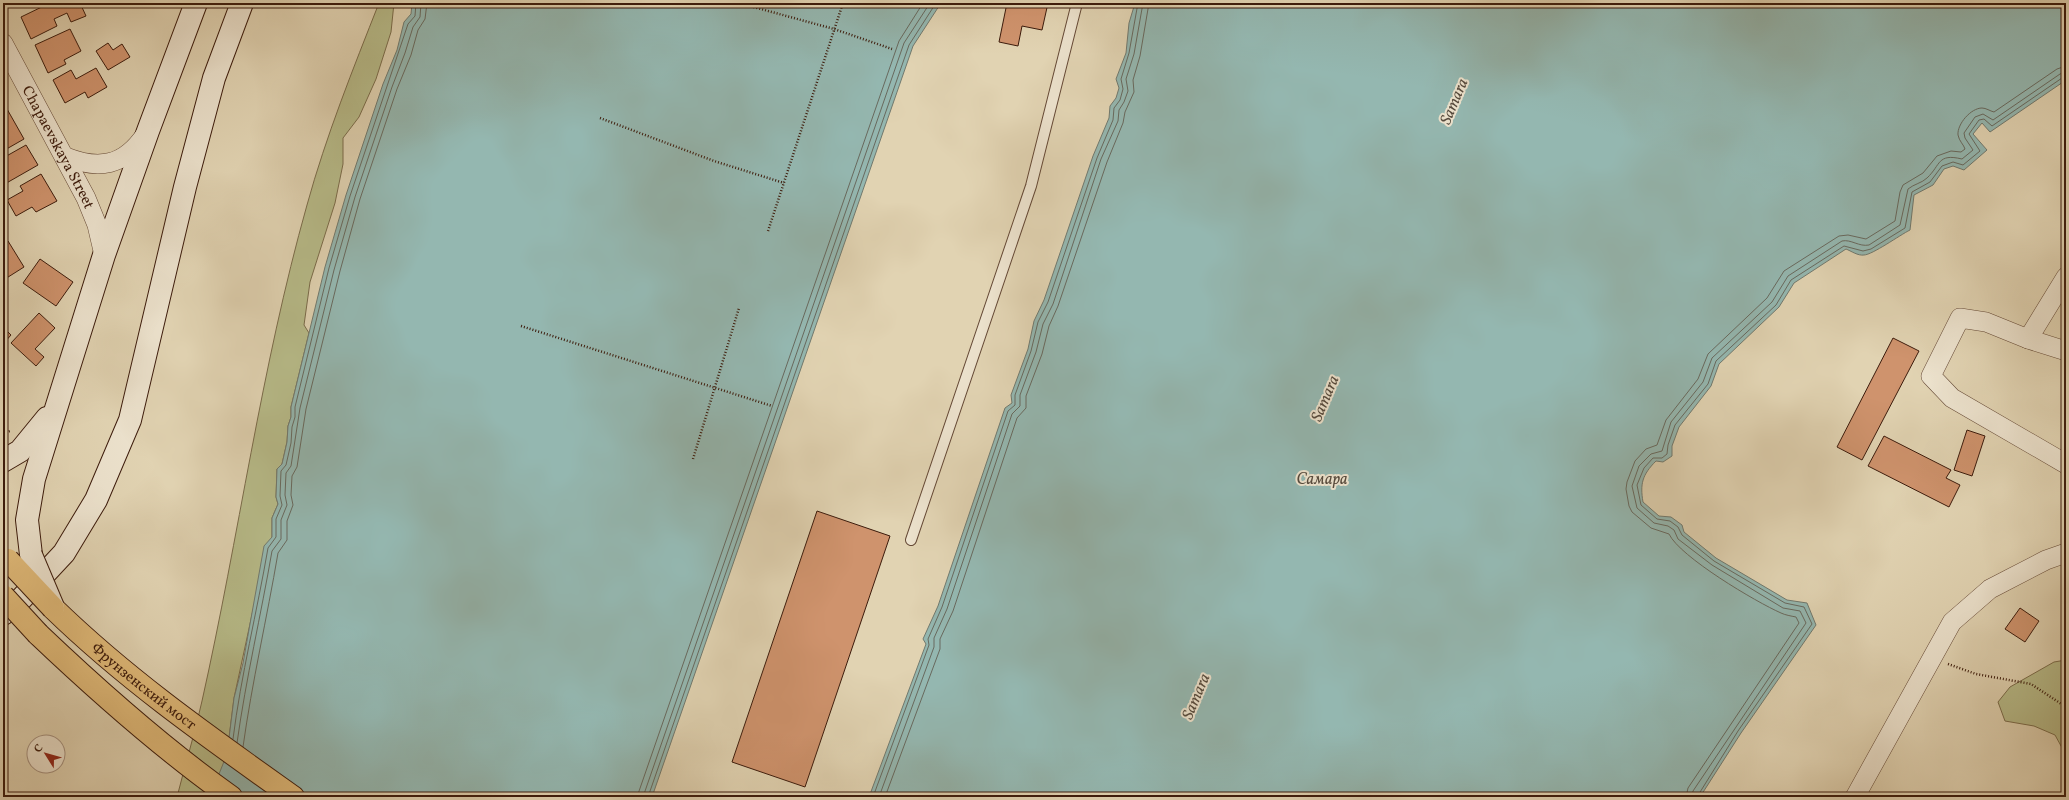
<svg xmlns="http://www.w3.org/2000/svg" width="2069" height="800" viewBox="0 0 2069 800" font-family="Vollkorn,serif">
<rect width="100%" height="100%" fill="#e1d3b2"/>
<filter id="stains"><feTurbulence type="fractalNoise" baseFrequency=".005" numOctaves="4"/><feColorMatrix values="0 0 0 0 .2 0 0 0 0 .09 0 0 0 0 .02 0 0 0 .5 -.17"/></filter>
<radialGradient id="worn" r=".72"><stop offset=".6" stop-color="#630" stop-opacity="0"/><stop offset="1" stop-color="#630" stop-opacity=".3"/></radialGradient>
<g fill="#b7bb89" stroke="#7a6b4a">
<path d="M379,3H394L391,32L376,79L359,117L343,138V164L335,203L310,282L304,325L309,333L291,407V417L288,426L287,442L282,464L277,469L276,497L278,504L272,518V537L253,610L234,698L227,754L215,797H177C185,765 195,733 202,701C239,536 261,368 307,205C326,136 353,69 379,3Z"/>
<path d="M2066,660V755L2055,735L2034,726L2005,721L1998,702L2010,687L2054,662Z"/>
</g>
<g fill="#94b7b0" stroke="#71796e">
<path d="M412,3H941L913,46L652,797H215L217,779L227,754L234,698L243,663L264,546L272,537V518L278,504L276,497L277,469L282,464L287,442L288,426L291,417V407L325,267L346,195L383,84L397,50L404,22L411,14Z"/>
<path d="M1135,3H2066V80L1990,132L1982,123L1973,134L1987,150L1964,170L1953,166L1944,169L1933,185L1914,195L1910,230C1900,235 1872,255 1864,255C1858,256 1851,251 1846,249L1794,283L1779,307L1719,364L1711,386L1679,427L1672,446V456L1663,462L1656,461C1642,475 1640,484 1643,502L1659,516L1671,517L1682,525L1684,532L1716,558L1787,600L1807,603L1816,625L1741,733L1700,797H869L926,644L923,639L938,606L1005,408L1012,403L1011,395L1028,349L1034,321L1044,300L1093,156L1109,118L1110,106L1116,98L1119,88L1116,79L1126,53L1129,23Z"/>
</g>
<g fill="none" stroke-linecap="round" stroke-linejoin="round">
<g stroke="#68695e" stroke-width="1">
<path d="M233,739C241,675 257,612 268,548L276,537V519L282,505L280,496L281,471L286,465L291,443L292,427L295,417V407L329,268L350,196L408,24L415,16L416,3"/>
<path d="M237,743C246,678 261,615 272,551L281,539V520L287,505L285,495L286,473L291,466L300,408L334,270L355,197L392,87L405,53L413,27L420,17L421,3"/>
<path d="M243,747C252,682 267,618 278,553L287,540V521L293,505L291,495L292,476L297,467L306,409L340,271L360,199L397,89L411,55L418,30L425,19L427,3"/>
<path d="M637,797L899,41L923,3"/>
<path d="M643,797L904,43L930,3"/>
<path d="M648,797L909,45L936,3"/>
<path d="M873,797L929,645L928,639L942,607L1008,411L1015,405V395L1031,351L1038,322L1048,302L1097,158L1113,120L1114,108L1120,100L1123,89L1121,79L1129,53L1138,3"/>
<path d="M879,797L934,647V638L947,609L1012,414L1020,406V395L1036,352L1043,324L1053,304L1101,159L1118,121L1119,110L1124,102L1128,91L1126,79L1134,54L1143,3"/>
<path d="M885,797L940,649V639L953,611L1017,418L1026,408V396L1042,354L1049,326L1058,306L1107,162L1123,123L1125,112L1134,92L1133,80L1140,56L1149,3"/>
<path d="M1686,797L1688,788L1799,623L1796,617C1791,616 1785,615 1781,613C1756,602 1680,557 1669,534L1651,528L1632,512L1629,506L1626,489L1627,482L1635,461L1646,449L1657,445L1666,420L1698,379L1708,354L1767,298L1784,271L1839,236L1848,235L1866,239L1895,221L1900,192L1903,185L1923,173L1937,156L1951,151L1961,152L1965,149C1964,145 1959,141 1958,135C1957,124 1971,108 1982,108C1986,108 1990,111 1994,112L2057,69L2066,66"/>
<path d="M1692,797L1693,791L1806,623L1800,611L1783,608L1712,565L1678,539L1674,530L1668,526L1654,523L1637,508L1632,486L1639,466L1651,454L1662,451L1671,422L1703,382L1712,358L1772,302L1788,276L1842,241C1851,239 1859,247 1869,245L1900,225L1908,189C1914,184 1922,183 1927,178C1941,165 1937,153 1962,159L1973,150L1965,138L1964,133L1975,117L1983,114L1993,120L2060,74L2066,72"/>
<path d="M1697,797L1738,731L1812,624L1804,607L1785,603L1714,561L1682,535L1678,527L1670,521L1657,519L1641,505L1637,485L1644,468L1653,458H1662L1667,454L1668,445L1675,425L1708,384L1716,361L1776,305L1791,280L1844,246L1863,251L1871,249L1905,228L1912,192L1930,182L1942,166L1953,162L1963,165L1980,151L1969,134L1979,120L1984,119L1992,126L2062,78L2066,77"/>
</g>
</g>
<g fill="#cf936d" stroke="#3c1b0c">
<path d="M50,3H80L86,16L71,22L67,13L54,19L57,26L31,39L21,17Z"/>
<path d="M1007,3H1048L1042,30L1022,26L1018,46L999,42Z"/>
<path d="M70,29L81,51L64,60L66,64L48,73L35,45Z"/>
<path d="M108,43L113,50L122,44L130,57L108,70L96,51Z"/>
<path d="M96,68L107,87L88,98L85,92L65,103L53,80L71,70L76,79Z"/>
<path d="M7,109L24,139L3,151V112Z"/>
<path d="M26,145L38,165L3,185V158Z"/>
<path d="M41,174L57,201L36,212L32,207L16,216L7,200L23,191L20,186Z"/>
<path d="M8,241L24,267L5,279L3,275V244Z"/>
<path d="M40,259L73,282L56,306L23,283Z"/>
<path d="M39,313L55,328L35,349L44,357L36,366L11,343Z"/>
<path d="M3,327L11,335L3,344Z"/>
<path d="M1893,338L1919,351L1862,460L1837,447Z"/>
<path d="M1967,430L1985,436L1972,476L1954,470Z"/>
<path d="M1884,436L1951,470L1946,478L1960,485L1949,507L1868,466Z"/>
<path d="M817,511L890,536L805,787L732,762Z"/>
<path d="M2020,608L2039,621L2025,642L2005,629Z"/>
</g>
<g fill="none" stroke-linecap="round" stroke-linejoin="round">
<defs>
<path id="service" d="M911,540L1031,186L1077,3"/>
<g id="minor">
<path id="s1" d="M3,43L86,198L97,225L104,255"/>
<path d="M66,157C99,170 124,166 145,135"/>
<path d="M2028,339L2066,277"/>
<path d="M2066,351L2028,339L1986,322L1960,318L1931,376L1952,398L2066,464"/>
<path d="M1855,797L1952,622L1990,589L2046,560L2066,553"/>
</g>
<g id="secondary">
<path d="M3,461L20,451L47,418"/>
<path d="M31,555L27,520L34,479L104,255L148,131L196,3"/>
<path d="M3,614L22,598L64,553L96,500L130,420L185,187L214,78L242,3"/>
</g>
<g id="primary">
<path id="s2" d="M53,608C127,680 210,738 293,797"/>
<path d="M38,634C99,692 162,748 231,797"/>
</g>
</defs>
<use href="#service" stroke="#654936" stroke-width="12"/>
<use href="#minor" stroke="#654936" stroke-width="20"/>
<use href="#secondary" stroke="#3c1b0c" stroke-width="24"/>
<use href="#primary" stroke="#3c1b0c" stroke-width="24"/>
<g stroke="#3c1b0c" stroke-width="2.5" stroke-dasharray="1 2" stroke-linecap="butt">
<path d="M739,3L834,29L892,49"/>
<path d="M600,118L714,161L784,183"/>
<path d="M768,231L843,3"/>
<path d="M521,326L772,406"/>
<path d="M3,433L10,431"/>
<path d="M693,459L739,308"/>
<path d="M1948,664L1976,674L2031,684L2066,707"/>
</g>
<use href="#service" stroke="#ece2cd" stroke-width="10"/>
<use href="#minor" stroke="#ece2cd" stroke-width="19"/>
<use href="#secondary" stroke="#ece2cd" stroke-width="22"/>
<use href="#primary" stroke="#e0ba79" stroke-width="22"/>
<defs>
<path id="secondary-bridge" d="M31,555L53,607"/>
<g id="primary-bridge">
<path d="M8,560L53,608"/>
<path d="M3,596L38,634"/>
</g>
</defs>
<use href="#secondary-bridge" stroke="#3c1b0c" stroke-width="24" stroke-linecap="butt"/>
<use href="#primary-bridge" stroke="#3c1b0c" stroke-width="24" stroke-linecap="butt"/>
<use href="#secondary-bridge" stroke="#ece2cd" stroke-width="22"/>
<use href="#primary-bridge" stroke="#e0ba79" stroke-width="22"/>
</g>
<g text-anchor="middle" stroke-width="4" stroke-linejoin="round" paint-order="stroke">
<g font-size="15" fill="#3c1b0c" stroke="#ece2cd">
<text dy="5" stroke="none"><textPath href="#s1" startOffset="118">Chapaevskaya Street</textPath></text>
<text dy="5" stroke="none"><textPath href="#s2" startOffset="120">Фрунзенский мост</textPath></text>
</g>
<g font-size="16" font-style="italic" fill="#564a3d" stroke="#ece2cd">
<text transform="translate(1453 101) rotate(-67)" y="6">Samara</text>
<text transform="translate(1324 398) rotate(-67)" y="6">Samara</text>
<text x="1322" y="484">Самара</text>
<text transform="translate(1195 696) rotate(-67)" y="6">Samara</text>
</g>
</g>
<rect width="2069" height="800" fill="none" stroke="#e1d3b2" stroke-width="16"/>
<rect x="4" y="4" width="2061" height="792" fill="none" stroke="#3c1b0c" stroke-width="2"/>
<rect x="8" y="8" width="2053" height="784" fill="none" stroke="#3c1b0c"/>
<g transform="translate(46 754) rotate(307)"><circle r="19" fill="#ece2cd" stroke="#a69280"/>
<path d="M0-3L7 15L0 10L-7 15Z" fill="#8f2418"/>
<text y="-6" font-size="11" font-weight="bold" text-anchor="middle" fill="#3c1b0c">С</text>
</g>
<rect width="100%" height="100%" filter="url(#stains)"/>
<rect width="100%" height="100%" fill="url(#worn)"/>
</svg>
